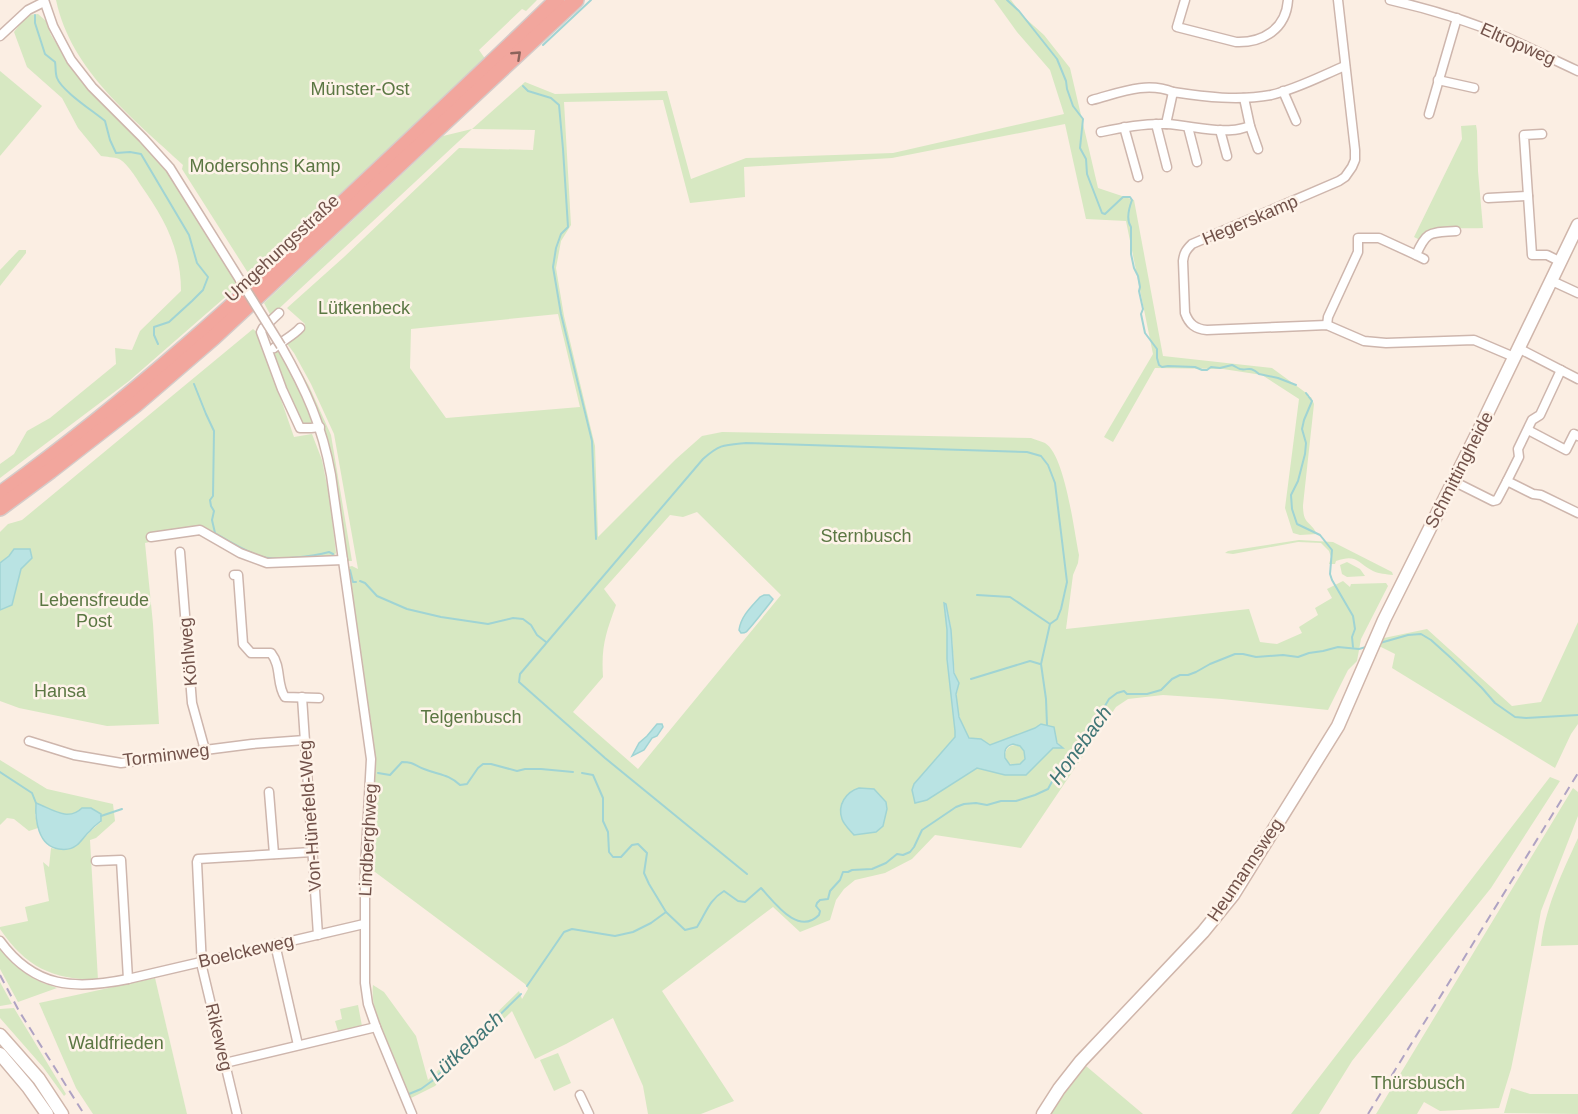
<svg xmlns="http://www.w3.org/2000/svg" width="1578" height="1114" viewBox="0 0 1578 1114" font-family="Arial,sans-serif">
<rect width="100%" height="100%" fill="#fbeee3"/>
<g fill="#d7e8c2" fill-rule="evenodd">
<path d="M56,0H537L526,11L522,9L479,50L486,60L250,276L182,169L183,165C133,118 71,71 56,0Z"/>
<path d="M994,0H1011L1024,17L1044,35L1070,68L1098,188L1134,200L1163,356L1272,368L1309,395L1307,397H1311L1314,404L1303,505C1303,525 1310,520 1317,534L1300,535L1293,533L1285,508L1299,399L1262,375L1223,369L1155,368L1113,442L1104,437L1153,354L1126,221L1086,219L1065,124L892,158L744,167L745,197L690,203L663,100L564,102L571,225L561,241L556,268L564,316L595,446L598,537L676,459L702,436L722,432L1031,438C1035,440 1041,441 1045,443C1065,455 1074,531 1079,555L1078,563L1073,575L1066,629L1249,609L1260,642L1277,644L1302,633L1299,627L1318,615L1315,608L1332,598L1327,589L1343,581L1350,587L1351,584L1386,583L1388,586L1361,639L1357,661L1348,670L1328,710L1222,699L1163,695L1128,699L1116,707L1021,848L935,835L912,859L885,873L855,880L844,889L836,900L830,920L800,932L773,907L662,991L734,1101L701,1114H648L643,1086L613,1018L566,1044L535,1059L512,1011L435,1086L409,1099C396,1068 369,1017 373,985L384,992L416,1036L428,1080L519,991L522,999L528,989L525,984L371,869L374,812V780L347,569L348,567L352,566L358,569L334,434L311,384L294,353L285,341L297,334L305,324L287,308L344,257L459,148L533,150L535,130L472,129L271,316L264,303L443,136L472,129L525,82L555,94L667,91L691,179L746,158L893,153L1064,114L1050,70L1017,32ZM558,314L580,407L446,418L410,368L411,329ZM697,512L781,595L638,769L573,712L603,677C601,646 606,633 616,605L604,589L670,515L683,517ZM945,603C955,630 951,661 958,689C953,702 962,727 969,738L981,739L990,745L1035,728L1041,724L1062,747L1053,748L1026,775H1005L977,768L927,800L914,784L955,737V731L947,659V630Z"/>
<path d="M38,14L46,21L51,35L77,75L100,101L144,143L168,173L238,286L129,381L0,478V464L14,454L27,431L50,418L116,364L115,348L132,350L140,331L181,291C181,248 164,218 140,184C136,177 126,162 119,159C114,157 106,157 101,156L78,128L62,98L27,67L14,32L27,15Z"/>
<path d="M0,71L42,106L0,156Z"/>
<path d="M1476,125L1477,131L1478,171L1483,228C1465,229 1432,225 1420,240L1414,237L1462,139L1461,126Z"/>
<path d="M19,250H26V253L0,286V270Z"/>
<path d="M253,329L258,333L294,437L312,434L322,460L330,500L336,553L333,557L279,562L251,555L204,531L145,543L153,624L159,724L107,726L19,708L0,701V610L12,605L21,569L32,558L9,556L0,563V532L8,524L22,520Z"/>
<path d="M276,347L293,376L313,418L312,423L307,426L303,424L298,419L272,352Z"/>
<path d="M289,356L292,357L309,386L331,435L352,561H346L327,439L323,425Z"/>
<path d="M1299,540L1333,542L1392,572L1393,575C1386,574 1379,574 1373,571C1356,562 1357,554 1336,561L1335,564H1329L1331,557L1329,551L1321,543L1298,542L1233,554L1225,553L1228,551Z"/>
<path d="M1347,562L1360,569L1365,576L1347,577L1342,574L1340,565Z"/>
<path d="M1578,622V724L1571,734L1555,768L1392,668L1395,654L1379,646L1384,638L1427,629L1512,706L1541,702Z"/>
<circle cx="1015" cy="755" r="10"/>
<path d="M0,757V760L47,789L113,804L115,821L96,838L90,840L98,980C51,979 26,967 0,929V927L28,921L25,907L49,901L43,862L49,867L51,848C80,853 81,837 101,822L76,814L70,815L60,813L35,814L38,828L29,831L14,819L7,818L0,825Z"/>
<path d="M1550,777L1560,781L1491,888L1352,1061L1319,1114H1291Z"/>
<path d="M1573,788L1578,792V816L1541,911L1518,1035L1511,1069L1499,1108L1440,1111L1424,1102L1417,1114H1376Z"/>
<path d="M1578,838V945L1541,946C1545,908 1562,873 1578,838Z"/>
<path d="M0,948C11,963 25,975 43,983C48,985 53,986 57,988L18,1002L0,969Z"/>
<path d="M155,978L187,1114H93L76,1088L39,1003Z"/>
<path d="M0,982L12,1004L0,1006Z"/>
<path d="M358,1005L362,1026L338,1031L335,1021L342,1019L340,1009Z"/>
<path d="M14,1008L66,1094L64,1096L43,1067L0,1018V1009Z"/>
<path d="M558,1053L571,1083L554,1091L540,1060Z"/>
<path d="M1086,1066L1143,1114H1049Z"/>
<path d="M1511,1088L1530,1094H1578V1114L1504,1113Z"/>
</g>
<g fill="#b9e3e3" stroke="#a0d4d4" stroke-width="1.5" fill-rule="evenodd">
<path d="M14,549H30L32,558L21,569L12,605L0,610V563L9,556Z"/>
<path d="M764,595H769L773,599C771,602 748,631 746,632C745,633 743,633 741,633L739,630C741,616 751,607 760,597Z"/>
<path d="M944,603L946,604L951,630L954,673L959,683L956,694L959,717L969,738L981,739L990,745L1035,728L1041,724L1054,727L1057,743L1063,748H1053L1026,775H1005L977,768L927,800L915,803L912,790L914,784L955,737V731L947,659V630ZM1013,744L1020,746L1024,751L1025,759L1020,764L1010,765L1005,758C1004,751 1005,746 1013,744Z"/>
<path d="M657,724H662L663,727L657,736L652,738L644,750L632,756L639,743L647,736Z"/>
<path d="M859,788L874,789L886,802L887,809L883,826L876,832L854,835C850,830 844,825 842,819C837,805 846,792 859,788Z"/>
<path d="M36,803C52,809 68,822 82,808H91L101,814V821C97,824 93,827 90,831C85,835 82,841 77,845C72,849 65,850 59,849C38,846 35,820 36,803Z"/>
</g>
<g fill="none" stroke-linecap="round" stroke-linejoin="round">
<g stroke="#a0d4d4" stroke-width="2">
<path d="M1007,0L1019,11L1057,59L1066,81L1067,89L1073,106L1083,119L1080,148L1086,159L1087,174L1102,213L1105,214L1123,197H1130L1132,200C1129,208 1126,220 1131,227V254L1134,268L1138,276L1140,287L1139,291L1143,309L1141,314L1145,333L1157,349V358L1159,365L1162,367L1168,366L1195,367L1202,370H1207L1211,367L1220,368L1232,365C1235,366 1237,368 1240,369C1248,371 1249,365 1259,374L1278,378L1296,385"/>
<path d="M35,15V23L45,54L55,62C56,67 55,73 57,78C62,91 93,111 105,121L110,140L116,153L130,152L141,154L189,235L197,263L208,277L203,290L192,301L169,322L154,327V335L158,344"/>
<path d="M543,45L591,0"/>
<path d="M523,86L528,91L551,98L559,105L563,149L568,227L561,234L556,248L553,267L561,314L592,441L596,539"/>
<path d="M194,384L206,414L214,431L213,496L210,500L211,506L214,511L212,520L215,533C230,542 246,552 263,557C277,561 314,556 329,552L333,554"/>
<path d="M1306,393L1312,401L1304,420L1302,429L1306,443L1305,454L1298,481L1291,495L1292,509L1297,524L1320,535L1332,550L1330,574L1332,580L1353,616L1355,629L1352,637L1353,647"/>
<path d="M350,570L353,582H356"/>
<path d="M360,581L365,583L377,596L407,609L441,617L488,624L513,618L523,619L531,625L537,635L546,642"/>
<path d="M977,595L1010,597L1050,624"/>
<path d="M1380,643L1408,635L1421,634L1431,640L1451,658L1482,688L1495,703L1515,717L1526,718L1578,715"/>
<path d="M971,679L1030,661L1040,664"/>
<path d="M0,772L32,793L36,803"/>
<path d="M378,773L390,775L402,762C414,762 414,765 424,769C439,775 448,774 460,785L467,784L478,768L483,764H491L517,771L525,769H541L573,772"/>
<path d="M582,773L593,775L603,798V821L608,832L609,852L613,857H621L632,845L638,844L647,853L644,873L649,884L666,912L685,930L697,927C706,913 709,900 724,891L738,901L745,902L761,888C775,903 798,936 819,915L820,911L816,906L817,903L820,900L828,899L830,891L840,880L843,872H848L852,870L872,869L886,863L897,854L903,855L910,852L914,847L922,830L956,807L964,804L976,803L987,805L1001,801H1016L1035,795L1048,789L1054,778L1076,755L1109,699L1117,693L1124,691L1127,694H1147L1161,690L1172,679L1180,675H1188L1196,672L1210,664L1235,654H1243L1256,657L1283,655L1298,657L1309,653L1323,651L1338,647L1359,649L1366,647"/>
<path d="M101,816L122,809"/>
<path d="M747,874L605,758L519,682L520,674L703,459C720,444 724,445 746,443L1027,452L1041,456L1048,465L1055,483L1067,582L1061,609L1057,619L1050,624L1041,664L1046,699L1047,725"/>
<path d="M527,986L564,932L572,929L615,936L633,932L651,923L666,912"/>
<path d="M409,1094L421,1089L432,1081L521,994"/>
</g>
<defs>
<g id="street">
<path d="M44,0L53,26L71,60L92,87L143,138L170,168L240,280"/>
<path d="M1185,0L1177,27L1236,42C1263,43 1286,29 1288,0"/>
<path d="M1338,0L1355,150V160L1352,167L1345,177L1339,181L1192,244C1186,250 1184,253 1183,261L1185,313C1189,324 1195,329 1207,330L1327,325L1364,341L1386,343L1474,340L1514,357"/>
<path d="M1390,0C1430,9 1469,21 1506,37C1530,48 1554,60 1578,71"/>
<path d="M0,36L28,10L44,2"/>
<path d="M1438,80L1474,88"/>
<path d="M1283,91L1296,121"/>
<path d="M1092,100C1119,93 1146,81 1173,92"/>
<path d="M1429,114L1457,18"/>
<path d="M1156,124L1167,167"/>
<path d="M1166,124L1173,92C1206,97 1238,101 1271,95C1297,89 1321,76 1345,66"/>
<path d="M1250,126L1258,149"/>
<path d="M1124,127L1138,177"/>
<path d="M1188,127L1197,162"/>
<path d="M1220,130L1227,156"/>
<path d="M1101,132C1123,127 1144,123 1166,124C1188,125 1210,132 1232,130C1238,130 1244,128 1250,126L1244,98"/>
<path d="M1542,134L1524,135V136L1532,255H1547L1561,262"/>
<path d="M1488,198L1528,196"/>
<path d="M1416,255L1424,259"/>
<path d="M1552,281L1578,293"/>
<path d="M279,313L263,328L261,332L282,389L300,428H311L320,427"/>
<path d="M1327,325L1328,317L1358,252V238H1379L1416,255C1427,230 1430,233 1456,231"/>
<path d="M281,346C306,390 322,425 331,475L371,759L365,869V983L368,1004L376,1027L412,1114"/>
<path d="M274,348C282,341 294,335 300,328"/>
<path d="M1518,348L1578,379"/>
<path d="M1528,430L1566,450L1574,434L1578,436"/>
<path d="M1453,481L1493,501L1497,500L1507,481L1533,494L1541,495L1578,513"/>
<path d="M1507,481L1519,457L1518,449L1532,420L1540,415L1561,370"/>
<path d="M151,537L200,530L240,553L267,563L343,560"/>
<path d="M180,552L192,703L205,750"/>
<path d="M234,575H238L243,644L251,653H271C282,667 276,684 285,697L319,698"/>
<path d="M302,697L318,935"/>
<path d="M29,741L74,755L121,763L162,758L205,750L252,744L305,740"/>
<path d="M269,792L274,854"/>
<path d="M96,861L121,860L128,979"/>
<path d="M0,941C34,988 75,990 128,979L364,924"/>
<path d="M275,944L298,1045"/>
<path d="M225,1063L376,1027"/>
<path d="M580,1095L589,1114"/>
<path d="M237,1114L202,967L197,862L198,859L312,852"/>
</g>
<g id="secondary">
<path d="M0,1035L39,1079L62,1114"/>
<path d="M0,1054L28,1087L47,1114"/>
<path d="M1043,1114L1059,1089L1081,1061L1203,932L1233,895L1338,726L1384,620L1484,420L1578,225"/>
</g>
<g id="highway">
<path d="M0,494C130,401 247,294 363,184C428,123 493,62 557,0"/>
<path d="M0,508L50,471L135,405L214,337L576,0"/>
</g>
</defs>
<use href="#street" stroke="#ceb6ad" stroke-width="11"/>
<use href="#secondary" stroke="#d0b6ab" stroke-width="15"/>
<use href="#highway" stroke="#d5cbc9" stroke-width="18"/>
<use href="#street" stroke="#fff" stroke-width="8"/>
<use href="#secondary" stroke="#fff" stroke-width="12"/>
<use href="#highway" stroke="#f2a69d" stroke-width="15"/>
<g stroke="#afa3c3" stroke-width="2" stroke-dasharray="9 6" stroke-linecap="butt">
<path d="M0,975L19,1011L84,1114"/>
<path d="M1368,1114L1578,773"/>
</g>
<defs>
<path id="street-bridge" d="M240,280L281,346"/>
</defs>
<use href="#street-bridge" stroke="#ceb6ad" stroke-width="11" stroke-linecap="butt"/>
<use href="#street-bridge" stroke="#fff" stroke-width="8"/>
</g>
<defs><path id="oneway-chevron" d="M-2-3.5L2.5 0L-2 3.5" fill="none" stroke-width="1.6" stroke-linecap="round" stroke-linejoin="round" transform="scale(1.5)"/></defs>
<use stroke="#8c635b" href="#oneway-chevron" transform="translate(517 55) rotate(-43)"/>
<g text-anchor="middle" stroke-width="5" stroke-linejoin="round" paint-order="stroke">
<g font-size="18" fill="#72524a" stroke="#fef3e9">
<text transform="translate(1518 44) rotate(24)" y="6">Eltropweg</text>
<text transform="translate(1250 220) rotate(-23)" y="6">Hegerskamp</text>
<text transform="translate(282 248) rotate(-43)" y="6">Umgehungsstraße</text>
<text transform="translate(1459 470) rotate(-63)" y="6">Schmittingheide</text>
<text transform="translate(188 652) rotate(-95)" y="6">Köhlweg</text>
<text transform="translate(166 755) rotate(-7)" y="6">Torminweg</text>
<text transform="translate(310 816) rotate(-94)" y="6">Von-Hünefeld-Weg</text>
<text transform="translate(368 840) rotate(-87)" y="6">Lindberghweg</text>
<text transform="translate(1245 870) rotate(-56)" y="6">Heumannsweg</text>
<text transform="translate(246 951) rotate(-13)" y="6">Boelckeweg</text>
<text transform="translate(219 1037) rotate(77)" y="6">Rikeweg</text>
</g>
<g font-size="18" fill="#5b7743" stroke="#fef3e9">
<text x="360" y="95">Münster-Ost</text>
<text x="265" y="172">Modersohns Kamp</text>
<text x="364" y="314">Lütkenbeck</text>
<text x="866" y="542">Sternbusch</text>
<text x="94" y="606">Lebensfreude<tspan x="94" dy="21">Post</tspan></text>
<text x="60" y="697">Hansa</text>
<text x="471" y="723">Telgenbusch</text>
<text x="116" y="1049">Waldfrieden</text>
<text x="1418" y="1089">Thürsbusch</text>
</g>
<g font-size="20" font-style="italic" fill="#407676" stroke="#fef3e9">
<text transform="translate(1080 745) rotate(-54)" y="7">Honebach</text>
<text transform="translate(466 1046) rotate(-43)" y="7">Lütkebach</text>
</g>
</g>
</svg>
